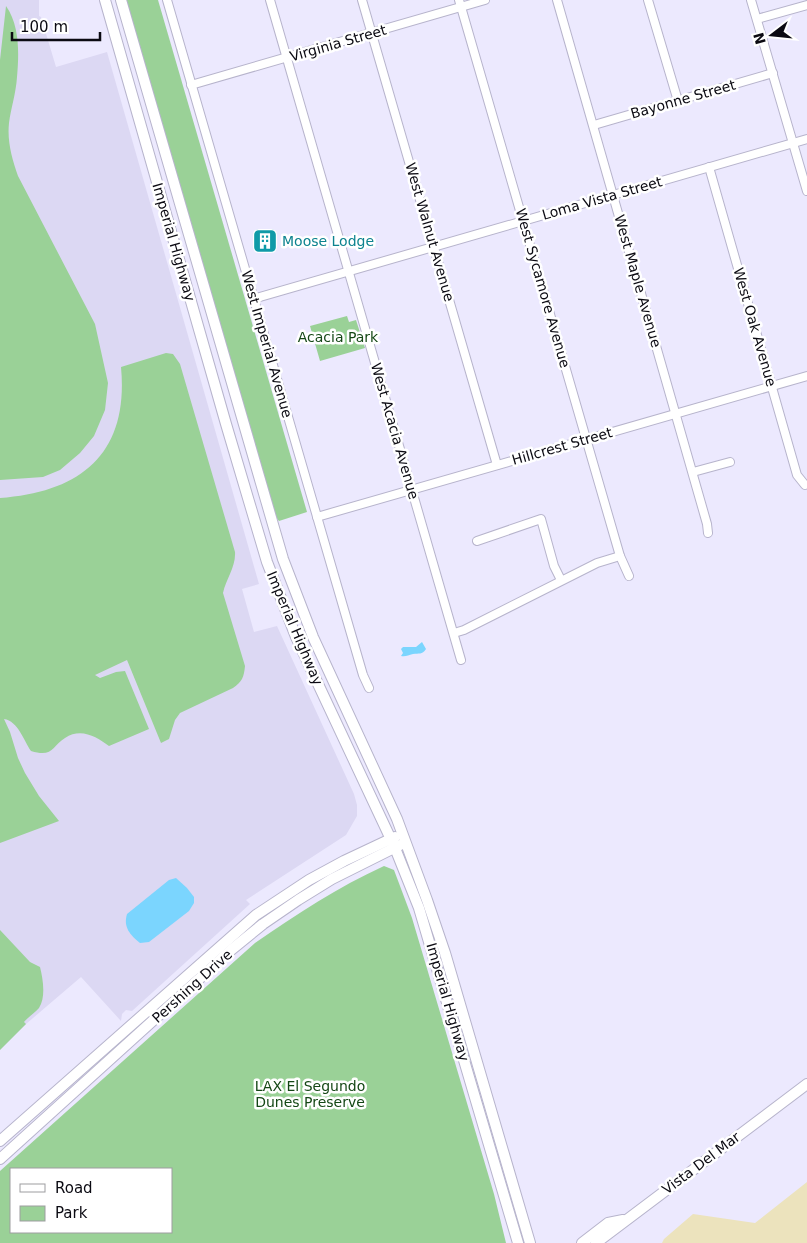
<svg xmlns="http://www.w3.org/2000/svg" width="807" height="1243" viewBox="0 0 807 1243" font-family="'DejaVu Sans',sans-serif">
<rect width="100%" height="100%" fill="#ece9fe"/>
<path fill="#dcd8f3" d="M0,0H39V16L41,17L56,67L107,52L259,584L242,589L254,632L277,626L354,794L357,805V816L346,835L246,900L250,904L132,1011L126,1010L122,1014L121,1021L81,977L26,1024L0,1050Z"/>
<g fill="#9ad197" fill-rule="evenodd">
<path d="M126,0H158L307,512L279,521L275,516Z"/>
<path d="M6,6C20,26 19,54 17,77C16,93 11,108 9,123C7,141 12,159 18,176L95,324L108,383L105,410L94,436L80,453L60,470L43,477L0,480V60Z"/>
<path d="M347,316L349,322L356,320L365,348L320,361L310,326Z"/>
<path d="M166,353L173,354L180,364L235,552C236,567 226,579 223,593L245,666C244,677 242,682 233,688L180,713L175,720L169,739L161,743L127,660L95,675L100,678L116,672L125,671L149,729L109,746C97,737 81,727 65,738C52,746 53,758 31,751C24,741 18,721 4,719L10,732L18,758L25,773L39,796L59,821L0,843V498C82,492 129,453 121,367Z"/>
<path d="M384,866L394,870L412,918L494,1194L506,1243H0V1171L255,943C297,914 338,887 384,866ZM171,1169V1232H11V1169Z"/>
<path d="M0,930L30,962L40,967C43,979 46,997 39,1008C35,1013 28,1017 24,1022L26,1024L0,1050Z"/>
</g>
<path fill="#ece3bd" d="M807,1182V1243H662L664,1239L693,1214L755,1223Z"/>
<g fill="#7bd5fe">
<path d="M422,642L426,649C422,655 419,653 413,654C408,655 406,657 401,656L403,653L401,649L403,647H416Z"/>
<path d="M176,878L187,888L194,897V903L189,911L149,942L140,943C130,935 123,927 127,914L169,880Z"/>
</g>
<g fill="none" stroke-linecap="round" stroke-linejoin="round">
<defs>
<g id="minor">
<path d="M167,0L363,675L369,688"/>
<path d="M270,0L461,660"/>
<path d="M362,0L497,465"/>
<path d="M459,0L620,556L629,576"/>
<path d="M557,0L707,524L708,533"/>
<path d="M648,0L678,101"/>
<path d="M751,0L807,191"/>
<path d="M757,19L807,5"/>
<path d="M191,85L485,0"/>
<path d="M594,125L773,73"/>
<path d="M709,167L797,475L805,485"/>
<path d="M253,299L807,139"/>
<path d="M693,472L730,462"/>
<path d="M317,517L807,376"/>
<path d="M477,541L541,519L554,566L561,580"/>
<path d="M454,633L464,630L597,563L620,556"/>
</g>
<g id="major">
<path d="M105,0L226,424L267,562L296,637L395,848L419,908L518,1243"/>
<path d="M121,0L283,559L313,637L397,819L427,900L445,953L530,1243"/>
<path d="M0,1141L256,915L309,880L344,861L395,837"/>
<path d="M0,1159L231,950L263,924L298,900L332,879L400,845"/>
<path d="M582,1243L608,1223L623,1220"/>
<path d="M596,1243L807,1084"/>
</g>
</defs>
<use href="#minor" stroke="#b7b4cc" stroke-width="10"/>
<use href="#major" stroke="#b7b4cc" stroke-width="12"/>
<use href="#minor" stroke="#fff" stroke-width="8"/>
<use href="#major" stroke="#fff" stroke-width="10"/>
</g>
<defs>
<symbol id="building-square" viewBox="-11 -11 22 22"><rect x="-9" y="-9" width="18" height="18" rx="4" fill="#0f9aa8" stroke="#fff"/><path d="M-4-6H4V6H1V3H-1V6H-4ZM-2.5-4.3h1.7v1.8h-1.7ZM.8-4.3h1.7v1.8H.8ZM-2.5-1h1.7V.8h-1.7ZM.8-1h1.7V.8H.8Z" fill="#fff"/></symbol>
</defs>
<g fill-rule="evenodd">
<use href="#building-square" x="251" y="227" width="28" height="28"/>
</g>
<g text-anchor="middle" stroke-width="5" stroke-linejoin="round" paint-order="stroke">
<g font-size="14" fill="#0b0a12" stroke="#fff">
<text transform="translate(338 43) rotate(-16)" y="5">Virginia Street</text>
<text transform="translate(683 99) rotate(-16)" y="5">Bayonne Street</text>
<text transform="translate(602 198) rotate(-16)" y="5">Loma Vista Street</text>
<text transform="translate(430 232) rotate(74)" y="5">West Walnut Avenue</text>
<text transform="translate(174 242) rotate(74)" y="5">Imperial Highway</text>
<text transform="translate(638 281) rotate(74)" y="5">West Maple Avenue</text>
<text transform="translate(543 288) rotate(74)" y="5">West Sycamore Avenue</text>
<text transform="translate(755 327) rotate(74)" y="5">West Oak Avenue</text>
<text transform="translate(267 344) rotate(74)" y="5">West Imperial Avenue</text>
<text transform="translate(395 431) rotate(74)" y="5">West Acacia Avenue</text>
<text transform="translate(562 446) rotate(-16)" y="5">Hillcrest Street</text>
<text transform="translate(295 628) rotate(67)" y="5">Imperial Highway</text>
<text transform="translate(192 986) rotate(-42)" y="5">Pershing Drive</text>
<text transform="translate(448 1002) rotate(74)" y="5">Imperial Highway</text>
<text transform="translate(701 1163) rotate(-37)" y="5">Vista Del Mar</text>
</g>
<g font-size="14" fill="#0d838f" stroke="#fff" text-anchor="start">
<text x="282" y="246">Moose Lodge</text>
</g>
<g font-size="14" fill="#144715" stroke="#fff">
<text x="338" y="342">Acacia Park</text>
<text x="310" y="1091">LAX El Segundo<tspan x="310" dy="16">Dunes Preserve</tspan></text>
</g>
</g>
<rect x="10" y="1168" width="162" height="65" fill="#ffffff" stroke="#9d9da0"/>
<rect x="20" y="1184" width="25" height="8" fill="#ffffff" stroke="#9d9da0"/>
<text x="55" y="1193" font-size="15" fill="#0b0a12">Road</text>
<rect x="20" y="1206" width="25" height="15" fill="#9ad197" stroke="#9d9da0"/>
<text x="55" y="1218" font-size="15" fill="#0b0a12">Park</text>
<g transform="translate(772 35) rotate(254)" stroke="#ffffff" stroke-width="4" paint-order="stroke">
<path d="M0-4L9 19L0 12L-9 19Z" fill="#0b0a12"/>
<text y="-8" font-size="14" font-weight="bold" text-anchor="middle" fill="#0b0a12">N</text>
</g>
<path d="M12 32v8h88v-8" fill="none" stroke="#0b0a12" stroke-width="2.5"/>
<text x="20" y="32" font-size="15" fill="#0b0a12" stroke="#ffffff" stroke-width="4" paint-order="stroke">100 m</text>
</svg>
